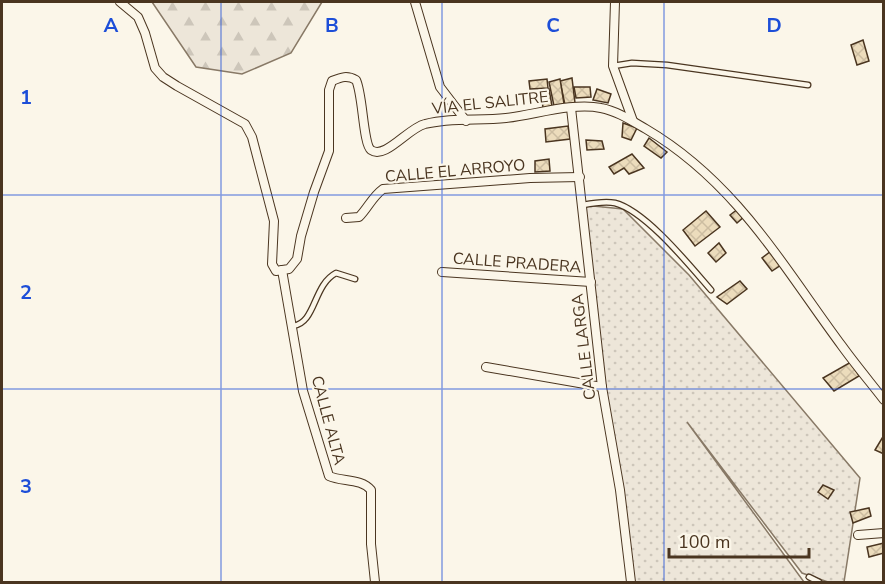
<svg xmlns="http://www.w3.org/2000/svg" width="885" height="584" viewBox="0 0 885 584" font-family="'Nunito Sans',sans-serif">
<defs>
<pattern id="grass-dots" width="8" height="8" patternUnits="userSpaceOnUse" patternTransform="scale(1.5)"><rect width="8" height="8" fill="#ede6d9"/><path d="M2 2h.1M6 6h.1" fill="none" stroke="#cdc6ba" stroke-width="1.8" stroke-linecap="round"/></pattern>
<pattern id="forest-firs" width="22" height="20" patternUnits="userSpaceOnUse" patternTransform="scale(1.5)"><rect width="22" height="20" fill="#ede6d9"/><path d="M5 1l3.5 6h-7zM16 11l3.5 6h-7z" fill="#cdc6ba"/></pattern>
<pattern id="building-cross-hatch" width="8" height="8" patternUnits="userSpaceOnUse" patternTransform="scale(1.5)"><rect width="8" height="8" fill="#ecdcbc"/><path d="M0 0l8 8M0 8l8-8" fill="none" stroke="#ccbda1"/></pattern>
</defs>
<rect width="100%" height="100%" fill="#fbf6e9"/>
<path fill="url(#grass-dots)" stroke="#887966" stroke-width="1.5" d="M583,205L623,209L689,275L860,478L844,582H828L802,573L687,422L804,582H630Z"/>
<path fill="url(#forest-firs)" stroke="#887966" stroke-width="1.5" d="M152,2H322L291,53L242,74L196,67Z"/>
<g fill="url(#building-cross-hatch)" stroke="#4a3520" stroke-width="1.5">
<path d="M863,40L869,61L857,65L851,45Z"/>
<path d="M572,78L575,103L565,105L560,81Z"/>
<path d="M547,79L548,88L530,89L529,81Z"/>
<path d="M560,79L564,104L554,106L549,82Z"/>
<path d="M574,87H590L591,97L576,98Z"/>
<path d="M549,89L552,106L543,108L541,91Z"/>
<path d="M597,89L611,94L608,103L593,100Z"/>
<path d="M623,123L637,128L631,140L622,137Z"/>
<path d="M568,126L570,139L546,142L545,129Z"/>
<path d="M649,138L667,152L661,158L644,146Z"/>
<path d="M586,140L602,141L604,149L587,150Z"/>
<path d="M632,154L644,168L629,174L624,168L614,174L609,167Z"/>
<path d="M549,159L550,171L535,172V161Z"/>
<path d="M738,209L745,216L737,223L730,215Z"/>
<path d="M706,211L720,227L695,246L683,230Z"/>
<path d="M719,243L726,253L716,262L708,253Z"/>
<path d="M771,251L781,265L772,271L762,258Z"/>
<path d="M740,281L747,289L727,304L717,297Z"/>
<path d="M851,362L859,376L834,391L823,378Z"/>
<path d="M884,435V454L875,450Z"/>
<path d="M823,485L834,490L828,499L818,492Z"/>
<path d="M869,508L871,516L853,523L850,512Z"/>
<path d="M884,543V553L869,557L867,547Z"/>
</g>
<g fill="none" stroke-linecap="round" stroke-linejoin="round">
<defs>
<g id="service">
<path d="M613,66L632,63L667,65L808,85"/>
<path d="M583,205C593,203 606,201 615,203C646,211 690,266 711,290"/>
<path d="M293,326C316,323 313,285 336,273L355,279"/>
<path d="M809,577L819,582"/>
</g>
<g id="minor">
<path d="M120,2L138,17L145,33L155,68L163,77L177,86L245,124L252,137L274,221L272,264L276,271L289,269L297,259L301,236L314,192L329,151V90L332,81C342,77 347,75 356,80C363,94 363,144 371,150C385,160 408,128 425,124C451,117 480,121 506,118C534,115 573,102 601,108C617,111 632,121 646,129C736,182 782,265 842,346C855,364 870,382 884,400"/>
<path d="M415,2L440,87L466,121"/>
<path d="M615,2L613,66L633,121"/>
<path d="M571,108L602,387L620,490L631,582"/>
<path d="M346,218L359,217C368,208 372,197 383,189L530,178L580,177"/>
<path d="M282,270L303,391L329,476C342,482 361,478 371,490V544L375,582"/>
<path d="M442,272L591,282"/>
<path d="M486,367L602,387"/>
<path d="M858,535L884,533"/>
</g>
</defs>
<use href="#service" stroke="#4a3520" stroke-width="7"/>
<use href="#minor" stroke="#4a3520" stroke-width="10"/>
<use href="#service" stroke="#fbf6e9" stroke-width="4.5"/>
<use href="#minor" stroke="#fbf6e9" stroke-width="8"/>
</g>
<path fill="none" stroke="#1d4ed8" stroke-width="1.5" stroke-opacity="0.55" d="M221,2V582M442,2V582M664,2V582M2,195H884M2,389H884"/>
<g text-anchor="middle" stroke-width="4.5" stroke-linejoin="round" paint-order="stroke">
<g font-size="16" fill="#4a3520" stroke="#fbf6e9">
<text transform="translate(490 102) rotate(-6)" y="6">VÍA EL SALITRE</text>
<text transform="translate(455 170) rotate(-5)" y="6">CALLE EL ARROYO</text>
<text transform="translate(517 262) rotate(4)" y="6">CALLE PRADERA</text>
<text transform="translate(583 347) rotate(-97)" y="6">CALLE LARGA</text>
<text transform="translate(329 420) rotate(75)" y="6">CALLE ALTA</text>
</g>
</g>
<g font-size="20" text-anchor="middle" font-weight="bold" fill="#1d4ed8" stroke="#fbf6e9" stroke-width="4.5" stroke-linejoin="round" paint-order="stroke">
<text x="111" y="32">A</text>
<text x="332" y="32">B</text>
<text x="553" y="32">C</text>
<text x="774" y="32">D</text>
<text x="26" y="104">1</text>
<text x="26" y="299">2</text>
<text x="26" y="493">3</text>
</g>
<rect width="885" height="584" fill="none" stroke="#4a3520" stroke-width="6"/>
<path d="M669 548v9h140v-9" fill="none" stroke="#4a3520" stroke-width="3"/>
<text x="678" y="548" font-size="18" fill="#4a3520" stroke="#fbf6e9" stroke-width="4.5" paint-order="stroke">100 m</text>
</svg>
